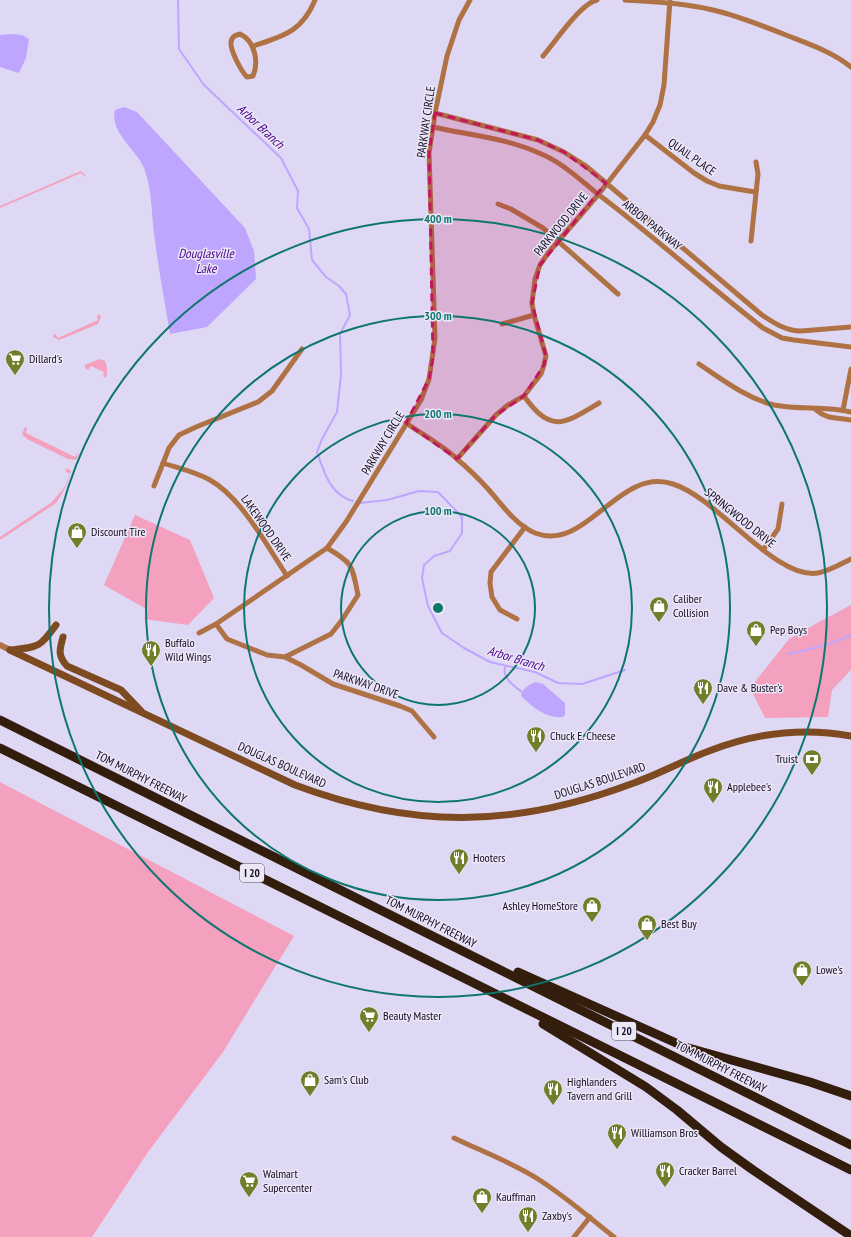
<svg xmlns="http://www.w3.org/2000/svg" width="851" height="1237" viewBox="0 0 851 1237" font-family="'PT Sans Narrow',sans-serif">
<rect width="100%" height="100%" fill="#dfd8f4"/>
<g fill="#f4a0bf">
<path d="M81,171L86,176L85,177L81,173L0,208V206Z"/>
<path d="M98,314L101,316L98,324L59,340L53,337L54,333L58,338L98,320L97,317Z"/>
<path d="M99,359L105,361C107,366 108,371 106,377L105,378L103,376L104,372L91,366L88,370L85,368V365Z"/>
<path d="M25,427L27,428L26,433L75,457L79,452L77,459L74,460L68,459L27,439L22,434Z"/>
<path d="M67,468L71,471C68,483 63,493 56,503L0,540V537L52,502L64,488L70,474L65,471Z"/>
<path d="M135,515L190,540L214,598L188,625L144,619L148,610L104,585Z"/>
<path d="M851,605V670L832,690L828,717L765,718L750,688L789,639L819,622Z"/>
<path d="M0,782L294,936L223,1052L148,1152L92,1237H0Z"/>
</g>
<g fill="#bea5fe">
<path d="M12,34L22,35L29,39L26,58L19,73L0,67V35Z"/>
<path d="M124,107L137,112L245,228L254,251L256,279L207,327L170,334C165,303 159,272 155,241C151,215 153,193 144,168C137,150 109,132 115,110Z"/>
<path d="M536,682L543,684L565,703V715L563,717C547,719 532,707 521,696C522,689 529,684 536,682Z"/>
</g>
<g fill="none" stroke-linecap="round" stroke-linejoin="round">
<g stroke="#bea5fe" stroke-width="2">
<path d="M178,0L179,49L204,85L281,158L298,191L297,208L309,229L312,260L326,277L339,286L346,294L350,315L340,334L341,375L337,412L322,439L317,452C324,472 330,495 353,501"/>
<path d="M360,503L387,500L419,491L438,492L462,517V533L450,551L434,556L424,565L422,578L428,606L442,633L464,648L490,662L535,672L558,683L582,684L625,670"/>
<path d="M788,654C809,650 831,645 851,635"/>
<path d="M506,666C500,676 514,686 522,692"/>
</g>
<g stroke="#af7245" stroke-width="5">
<path d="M625,0C654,2 684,3 713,10C739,16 766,27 791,37C812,45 834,53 851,67"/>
<path d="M240,34C255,41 259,62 253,76L247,77C241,71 230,50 231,42C232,36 236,35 240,34Z"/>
<path d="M253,46C283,36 302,32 315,0"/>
<path d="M543,56C555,42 581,3 597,0"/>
<path d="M435,113L538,140L564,152L586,166L762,315C774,323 786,331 801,331L851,327"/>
<path d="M433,127C468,135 506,138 539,153C564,163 582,182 603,198C658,240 709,286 763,328L782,338L794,340L851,347"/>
<path d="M645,135L694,173L707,181L719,186L755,192"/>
<path d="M498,204L511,209L543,228L618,294"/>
<path d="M751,241L758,174L756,162"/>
<path d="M502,324L534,315"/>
<path d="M699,364C723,380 746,398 774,405C799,410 826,406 851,412"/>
<path d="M524,396C551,434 564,424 599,403"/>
<path d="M815,409C827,420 836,417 851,420"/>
<path d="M843,410L851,369"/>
<path d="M406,423C423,435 444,446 458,460C469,469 479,479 489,490C501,504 517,526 535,533C587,553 618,466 673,484C718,498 775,580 818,573C829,571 841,564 851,559"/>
<path d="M457,459L496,415L508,405L524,396L541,374L544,365L546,356L534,315L532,303L535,279L540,265L549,252L598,195L645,135L653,122L660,105L664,85L670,0"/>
<path d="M163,463C178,468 196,472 210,480C241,497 267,546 287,576"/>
<path d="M154,486L169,448L179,435L196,427L258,402L272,391L302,349"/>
<path d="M763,550L778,529L782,504"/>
<path d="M517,619L500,610L492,597L490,583L491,572L525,527"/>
<path d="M216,624L227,639L267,655L285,657L331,634L342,620L358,595C352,565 353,563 327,548"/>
<path d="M199,633L216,624L238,609L327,548L346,522L421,400L429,379L435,338L429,153L435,113L447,56L459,20L470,0"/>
<path d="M285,657L301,665L333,684L400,706L412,711L434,737"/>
<path d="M454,1138C483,1152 514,1163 541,1181C567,1198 590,1218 614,1237"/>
<path d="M574,1237L590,1217"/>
</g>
<path stroke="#af7245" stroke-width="6" d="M0,645L10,650"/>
<g stroke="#7d4a21" stroke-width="7">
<path d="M63,637C60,649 57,655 67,666L121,690L141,711"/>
<path d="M10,650L295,785C412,829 514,828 631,784C657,775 682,761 709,751C755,733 802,727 851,736"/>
<path d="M10,650C39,647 39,648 56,625"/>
</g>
<g stroke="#331d0d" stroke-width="9">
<path d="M0,720L851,1145"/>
<path d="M0,748L851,1170"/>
<path d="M518,972L685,1047L810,1082L851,1096"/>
<path d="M543,1024L646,1087L677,1110L721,1147L753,1170L851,1236"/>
</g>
</g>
<path fill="#c2185b" fill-opacity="0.2" stroke="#c2185b" stroke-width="3" stroke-dasharray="8 5" stroke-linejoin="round" d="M435,113L538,140L564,152L606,183L540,265L532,303L546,356L544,365L524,396L496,415L457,459L406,423L429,379L433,357L429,153Z"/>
<g fill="none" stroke="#0f766e" stroke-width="2">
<circle cx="438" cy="608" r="97"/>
<circle cx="438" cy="608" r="194"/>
<circle cx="438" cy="608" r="292"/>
<circle cx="438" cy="608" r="389"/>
</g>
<defs>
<symbol id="supermarket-pin" viewBox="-11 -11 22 30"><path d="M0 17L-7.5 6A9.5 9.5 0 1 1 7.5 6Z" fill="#737e2b" stroke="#ebe7f6"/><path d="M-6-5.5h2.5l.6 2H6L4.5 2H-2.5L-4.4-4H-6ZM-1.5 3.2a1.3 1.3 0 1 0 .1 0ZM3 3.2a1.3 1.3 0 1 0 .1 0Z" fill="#fff"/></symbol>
<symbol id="shop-pin" viewBox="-11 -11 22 30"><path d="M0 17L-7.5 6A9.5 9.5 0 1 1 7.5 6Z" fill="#737e2b" stroke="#ebe7f6"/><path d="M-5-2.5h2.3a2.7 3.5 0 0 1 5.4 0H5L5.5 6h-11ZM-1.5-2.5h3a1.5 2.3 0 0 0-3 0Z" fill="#fff"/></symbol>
<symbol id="restaurant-pin" viewBox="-11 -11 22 30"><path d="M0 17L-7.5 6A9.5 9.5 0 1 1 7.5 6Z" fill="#737e2b" stroke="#ebe7f6"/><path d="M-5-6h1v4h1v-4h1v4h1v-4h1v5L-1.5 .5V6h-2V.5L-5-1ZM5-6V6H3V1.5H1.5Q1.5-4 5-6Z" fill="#fff"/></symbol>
<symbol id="bank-pin" viewBox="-11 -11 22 30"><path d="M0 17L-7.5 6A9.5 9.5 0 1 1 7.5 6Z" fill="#737e2b" stroke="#ebe7f6"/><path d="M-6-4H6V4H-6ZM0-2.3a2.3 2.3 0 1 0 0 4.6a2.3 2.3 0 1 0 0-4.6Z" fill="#fff"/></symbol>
</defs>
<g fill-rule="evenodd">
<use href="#supermarket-pin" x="4" y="348" width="22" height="30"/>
<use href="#shop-pin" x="66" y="521" width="22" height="30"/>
<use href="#shop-pin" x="648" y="595" width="22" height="30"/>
<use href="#shop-pin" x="745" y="619" width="22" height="30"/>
<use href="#restaurant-pin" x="140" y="639" width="22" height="30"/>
<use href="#restaurant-pin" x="692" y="677" width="22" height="30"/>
<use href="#restaurant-pin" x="525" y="725" width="22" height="30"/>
<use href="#bank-pin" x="801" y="748" width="22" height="30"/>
<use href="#restaurant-pin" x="702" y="776" width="22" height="30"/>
<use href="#restaurant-pin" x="448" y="847" width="22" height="30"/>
<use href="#shop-pin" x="581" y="895" width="22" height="30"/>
<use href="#shop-pin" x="636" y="913" width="22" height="30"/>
<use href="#shop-pin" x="791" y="959" width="22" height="30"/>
<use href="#supermarket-pin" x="358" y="1005" width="22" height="30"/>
<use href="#shop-pin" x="299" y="1069" width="22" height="30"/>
<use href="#restaurant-pin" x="542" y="1078" width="22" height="30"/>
<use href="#restaurant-pin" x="606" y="1122" width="22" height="30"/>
<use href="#restaurant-pin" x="654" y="1160" width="22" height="30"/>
<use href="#supermarket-pin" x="238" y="1170" width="22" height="30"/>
<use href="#shop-pin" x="471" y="1186" width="22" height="30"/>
<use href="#restaurant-pin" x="517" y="1205" width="22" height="30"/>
</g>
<g text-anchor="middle" stroke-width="3" stroke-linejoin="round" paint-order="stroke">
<g fill="#ebe7f6" stroke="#544d62" stroke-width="1">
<rect x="240" y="864" width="24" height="18" rx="3"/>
<rect x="612" y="1022" width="24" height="18" rx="3"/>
</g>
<g font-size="11" font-weight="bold" fill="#130b23">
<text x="252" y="877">I 20</text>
<text x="624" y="1035">I 20</text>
</g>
<g font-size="12" fill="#130b23" stroke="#ebe7f6">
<text transform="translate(426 122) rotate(-82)" y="4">PARKWAY CIRCLE</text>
<text transform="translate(692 157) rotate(35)" y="4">QUAIL PLACE</text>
<text transform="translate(561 224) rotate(-51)" y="4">PARKWOOD DRIVE</text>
<text transform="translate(652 225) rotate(39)" y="4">ARBOR PARKWAY</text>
<text transform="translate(383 443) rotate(-59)" y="4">PARKWAY CIRCLE</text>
<text transform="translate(740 518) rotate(39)" y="4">SPRINGWOOD DRIVE</text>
<text transform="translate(266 528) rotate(55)" y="4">LAKEWOOD DRIVE</text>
<text transform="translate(366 684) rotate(19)" y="4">PARKWAY DRIVE</text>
<text transform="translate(282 765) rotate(24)" y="4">DOUGLAS BOULEVARD</text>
<text transform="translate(141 777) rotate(27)" y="4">TOM MURPHY FREEWAY</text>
<text transform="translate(600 781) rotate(-18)" y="4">DOUGLAS BOULEVARD</text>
<text transform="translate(431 922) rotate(27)" y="4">TOM MURPHY FREEWAY</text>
<text transform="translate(721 1067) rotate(27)" y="4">TOM MURPHY FREEWAY</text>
</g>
<g font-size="12" fill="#130b23" stroke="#ebe7f6" text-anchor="start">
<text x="29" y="363">Dillard's</text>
<text x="91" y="536">Discount Tire</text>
<text x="673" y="603">Caliber<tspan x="673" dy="14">Collision</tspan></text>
<text x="770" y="634">Pep Boys</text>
<text x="165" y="647">Buffalo<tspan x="165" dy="14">Wild Wings</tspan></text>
<text x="717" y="692">Dave &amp; Buster's</text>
<text x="550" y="740">Chuck E. Cheese</text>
<text x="798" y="763" text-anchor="end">Truist</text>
<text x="727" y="791">Applebee's</text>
<text x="473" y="862">Hooters</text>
<text x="578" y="910" text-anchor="end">Ashley HomeStore</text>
<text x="661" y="928">Best Buy</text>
<text x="816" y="974">Lowe's</text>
<text x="383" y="1020">Beauty Master</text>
<text x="324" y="1084">Sam's Club</text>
<text x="567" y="1086">Highlanders<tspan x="567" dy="14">Tavern and Grill</tspan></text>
<text x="631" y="1137">Williamson Bros</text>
<text x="679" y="1175">Cracker Barrel</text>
<text x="263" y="1178">Walmart<tspan x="263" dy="14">Supercenter</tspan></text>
<text x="496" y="1201">Kauffman</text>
<text x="542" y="1220">Zaxby's</text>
</g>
<g font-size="13" font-style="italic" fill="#49018e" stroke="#ebe7f6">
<text transform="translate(261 126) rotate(43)" y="5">Arbor Branch</text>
<text x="206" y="258">Douglasville<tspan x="206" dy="15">Lake</tspan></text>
<text transform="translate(516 658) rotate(17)" y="5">Arbor Branch</text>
</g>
</g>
<circle cx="438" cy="608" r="6" fill="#0f766e" stroke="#ebe7f6" stroke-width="2"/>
<g font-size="12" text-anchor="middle" font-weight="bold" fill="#0f766e" stroke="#ebe7f6" stroke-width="3" stroke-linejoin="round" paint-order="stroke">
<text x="438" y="223">400 m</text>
<text x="438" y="320">300 m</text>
<text x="438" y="418">200 m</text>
<text x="438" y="515">100 m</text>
</g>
</svg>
